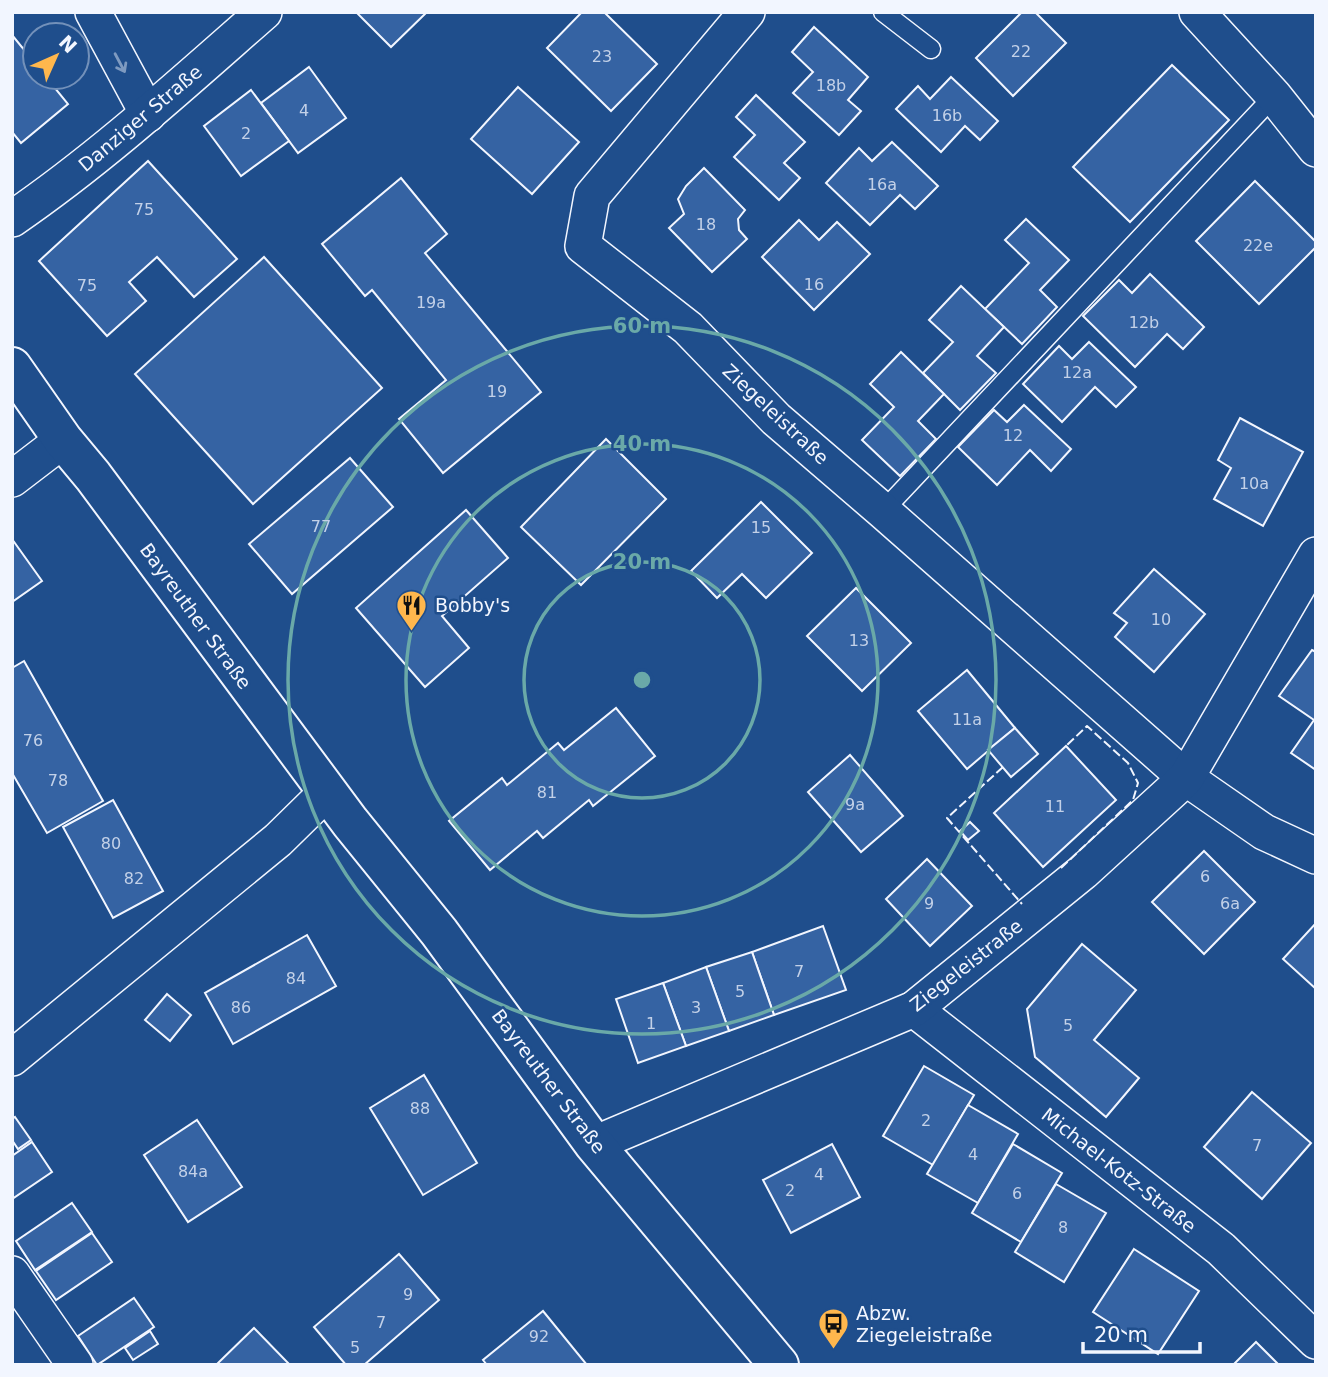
<svg xmlns="http://www.w3.org/2000/svg" width="1328" height="1377" viewBox="0 0 1328 1377" font-family="'DejaVu Sans',sans-serif">
<rect width="100%" height="100%" fill="#1f4e8c"/>
<g fill="#3563a3" stroke="#f2f6ff" stroke-width="2">
<path d="M356,12H427L391,47Z"/>
<path d="M582,12H604L657,64L611,111L547,48Z"/>
<path d="M1022,12H1035L1066,43L1013,96L976,58Z"/>
<path d="M814,27L868,77L848,100L861,111L839,135L793,93L813,72L792,52Z"/>
<path d="M12,35L35,63V77H46L68,104L21,143L12,132Z"/>
<path d="M1172,65L1229,120L1130,222L1073,167Z"/>
<path d="M309,67L346,118L298,153L261,103Z"/>
<path d="M951,77L998,121L980,140L965,126L941,152L896,109L918,86L930,99Z"/>
<path d="M518,87L579,142L532,194L471,139Z"/>
<path d="M251,90L289,141L241,176L204,126Z"/>
<path d="M756,95L805,142L784,163L800,178L779,200L734,157L755,135L736,117Z"/>
<path d="M892,142L938,186L915,209L900,195L870,225L826,183L859,148L872,161Z"/>
<path d="M148,161L237,259L194,297L157,257L129,282L146,301L107,336L39,261Z"/>
<path d="M704,168L745,210L738,219L739,230L747,239L712,272L669,228L684,214L678,199L686,186Z"/>
<path d="M401,178L447,234L425,253L541,392L443,473L399,419L446,380L372,290L365,296L322,244Z"/>
<path d="M1255,181L1316,242V247L1259,304L1196,241Z"/>
<path d="M1026,219L1069,260L1040,290L1057,307L1022,344L985,309L1029,263L1005,240Z"/>
<path d="M799,220L819,240L837,222L870,254L814,310L762,257Z"/>
<path d="M264,257L382,388L253,504L135,374Z"/>
<path d="M1150,274L1204,327L1183,349L1167,334L1135,367L1083,316L1119,280L1132,293Z"/>
<path d="M961,286L1004,327L977,356L996,373L960,410L923,373L953,342L929,320Z"/>
<path d="M1089,342L1136,387L1116,407L1095,387L1062,422L1023,384L1059,346L1072,359Z"/>
<path d="M901,352L944,394L918,421L936,439L900,476L862,440L894,407L870,384Z"/>
<path d="M1024,405L1071,449L1051,471L1030,450L997,485L958,447L994,410L1007,422Z"/>
<path d="M1240,418L1303,452L1263,526L1214,499L1231,468L1218,460Z"/>
<path d="M606,439L666,499L581,585L521,527Z"/>
<path d="M350,458L393,507L292,594L249,544Z"/>
<path d="M761,502L812,553L766,598L742,574L717,598L691,571Z"/>
<path d="M466,510L508,558L442,616L469,648L425,687L356,608Z"/>
<path d="M12,539L42,581L12,602Z"/>
<path d="M1154,569L1205,614L1154,672L1115,637L1127,623L1114,613Z"/>
<path d="M856,588L911,643L862,691L807,636Z"/>
<path d="M1312,650L1316,652V770L1291,753L1314,720L1279,696Z"/>
<path d="M24,661L103,801L47,833L12,773V668Z"/>
<path d="M967,670L1015,728L967,769L918,711Z"/>
<path d="M616,708L655,756L593,806L589,800L543,838L537,831L490,870L449,821L502,778L507,785L558,743L564,750Z"/>
<path d="M1015,728L1038,754L1011,777L988,750Z"/>
<path d="M1066,746L1116,800L1043,867L994,813Z"/>
<path d="M850,755L903,816L861,852L808,792Z"/>
<path d="M113,800L163,891L113,918L63,827Z"/>
<path d="M970,822L979,831L968,840L960,831Z"/>
<path d="M1204,851L1255,902L1204,954L1152,902Z"/>
<path d="M927,859L972,906L930,946L886,899Z"/>
<path d="M1316,923V989L1283,959Z"/>
<path d="M823,926L846,990L774,1015L752,952Z"/>
<path d="M307,935L336,986L233,1044L205,993Z"/>
<path d="M1082,944L1136,990L1094,1040L1139,1078L1106,1117L1035,1057L1027,1009Z"/>
<path d="M752,952L774,1015L729,1031L706,967Z"/>
<path d="M706,967L729,1031L686,1046L663,983Z"/>
<path d="M663,983L686,1046L638,1063L616,999Z"/>
<path d="M167,994L191,1015L170,1041L145,1020Z"/>
<path d="M924,1066L974,1095L933,1165L883,1136Z"/>
<path d="M424,1075L477,1163L423,1195L370,1108Z"/>
<path d="M1252,1092L1311,1143L1262,1199L1204,1147Z"/>
<path d="M968,1105L1018,1134L978,1203L927,1174Z"/>
<path d="M15,1117L31,1140L18,1149L12,1140V1119Z"/>
<path d="M197,1120L242,1187L188,1222L144,1155Z"/>
<path d="M32,1142L52,1172L12,1199V1156Z"/>
<path d="M832,1144L860,1197L791,1233L763,1180Z"/>
<path d="M1013,1144L1062,1173L1021,1242L972,1213Z"/>
<path d="M1056,1184L1106,1213L1064,1282L1015,1252Z"/>
<path d="M72,1203L92,1232L35,1270L16,1241Z"/>
<path d="M92,1233L112,1262L56,1300L36,1271Z"/>
<path d="M1134,1249L1199,1291L1158,1354L1093,1312Z"/>
<path d="M399,1254L439,1300L364,1365H346L314,1327Z"/>
<path d="M134,1298L154,1327L97,1365L78,1336Z"/>
<path d="M543,1311L587,1365H487L483,1360Z"/>
<path d="M254,1328L290,1365H216Z"/>
<path d="M150,1331L158,1344L133,1360L125,1348Z"/>
<path d="M1256,1342L1279,1365H1233Z"/>
</g>
<g fill="none" stroke-linecap="round" stroke-linejoin="round">
<defs>
<g id="lane">
<path d="M883,12L931,49"/>
<path d="M883,511L1274,96"/>
</g>
<g id="street">
<path d="M93,12L148,114"/>
<path d="M747,12L592,196L583,246L688,328L776,419L883,511L1186,778L1264,832L1316,856"/>
<path d="M1197,12L1274,96L1316,149"/>
<path d="M12,219C101,158 183,83 264,12"/>
<path d="M12,479L63,440"/>
<path d="M914,1009L1221,1249L1316,1341"/>
<path d="M12,1058L278,840L328,791"/>
<path d="M594,1144L914,1009L1083,872L1186,778L1316,555"/>
<path d="M12,1274L75,1365"/>
</g>
<path id="primary" d="M12,367L63,440L93,476L350,822L439,932L594,1144L779,1365"/>
</defs>
<use href="#lane" stroke="#f2f6ff" stroke-width="21"/>
<use href="#street" stroke="#f2f6ff" stroke-width="38"/>
<use href="#primary" stroke="#f2f6ff" stroke-width="42"/>
<use href="#lane" stroke="#1f4e8c" stroke-width="18"/>
<use href="#street" stroke="#1f4e8c" stroke-width="35"/>
<use href="#primary" stroke="#1f4e8c" stroke-width="38"/>
<g stroke="#f2f6ff" stroke-width="2" stroke-dasharray="9 3.5" stroke-linecap="butt">
<path d="M1003,767L947,818L1022,904"/>
<path d="M1061,868L1133,800L1138,783L1128,763L1087,726L1066,746"/>
</g>
</g>
<defs><path id="oneway-shaft" d="M-6 0H5M1.5-3L5.5 0L1.5 3" fill="none" stroke-width="1.6" stroke-linecap="round" stroke-linejoin="round" transform="scale(1.75)"/></defs>
<use stroke="#7e9ac0" href="#oneway-shaft" transform="translate(120 63) rotate(62)"/>
<g fill="none" stroke="#6aa9a8" stroke-width="3.5">
<circle cx="642" cy="680" r="118"/>
<circle cx="642" cy="680" r="236"/>
<circle cx="642" cy="680" r="354"/>
</g>
<defs>
<symbol id="restaurant-pin" viewBox="-11 -11 22 30"><path d="M0 17L-7.5 6A9.5 9.5 0 1 1 7.5 6Z" fill="#ffb74d" stroke="#1f4e8c"/><path d="M-5-6h1v4h1v-4h1v4h1v-4h1v5L-1.5 .5V6h-2V.5L-5-1ZM5-6V6H3V1.5H1.5Q1.5-4 5-6Z" fill="#111"/></symbol>
<symbol id="bus-pin" viewBox="-11 -11 22 30"><path d="M0 17L-7.5 6A9.5 9.5 0 1 1 7.5 6Z" fill="#ffb74d" stroke="#1f4e8c"/><path d="M-5-6H5V4H4V6H2V4H-2V6H-4V4H-5ZM-3.5-4V0h7V-4ZM-3.5 1.2v1.5H-2V1.2ZM2 1.2v1.5H3.5V1.2Z" fill="#111"/></symbol>
</defs>
<g fill-rule="evenodd">
<use href="#restaurant-pin" x="394" y="588" width="35" height="47"/>
<use href="#bus-pin" x="816" y="1306" width="35" height="47"/>
</g>
<g text-anchor="middle" stroke-width="5" stroke-linejoin="round" paint-order="stroke">
<g font-size="16" fill="#c3d1e8">
<text x="1021" y="57">22</text>
<text x="602" y="62">23</text>
<text x="831" y="91">18b</text>
<text x="304" y="116">4</text>
<text x="947" y="121">16b</text>
<text x="246" y="139">2</text>
<text x="882" y="190">16a</text>
<text x="144" y="215">75</text>
<text x="706" y="230">18</text>
<text x="1258" y="251">22e</text>
<text x="814" y="290">16</text>
<text x="87" y="291">75</text>
<text x="431" y="308">19a</text>
<text x="1144" y="328">12b</text>
<text x="1077" y="378">12a</text>
<text x="497" y="397">19</text>
<text x="1013" y="441">12</text>
<text x="1254" y="489">10a</text>
<text x="321" y="532">77</text>
<text x="761" y="533">15</text>
<text x="1161" y="625">10</text>
<text x="859" y="646">13</text>
<text x="967" y="725">11a</text>
<text x="33" y="746">76</text>
<text x="58" y="786">78</text>
<text x="547" y="798">81</text>
<text x="855" y="810">9a</text>
<text x="1055" y="812">11</text>
<text x="111" y="849">80</text>
<text x="1205" y="882">6</text>
<text x="134" y="884">82</text>
<text x="929" y="909">9</text>
<text x="1230" y="909">6a</text>
<text x="799" y="977">7</text>
<text x="296" y="984">84</text>
<text x="740" y="997">5</text>
<text x="241" y="1013">86</text>
<text x="696" y="1013">3</text>
<text x="651" y="1029">1</text>
<text x="1068" y="1031">5</text>
<text x="420" y="1114">88</text>
<text x="926" y="1126">2</text>
<text x="1257" y="1151">7</text>
<text x="973" y="1160">4</text>
<text x="193" y="1177">84a</text>
<text x="819" y="1180">4</text>
<text x="790" y="1196">2</text>
<text x="1017" y="1199">6</text>
<text x="1063" y="1233">8</text>
<text x="408" y="1300">9</text>
<text x="381" y="1328">7</text>
<text x="539" y="1342">92</text>
<text x="355" y="1353">5</text>
</g>
<g font-size="19" fill="#f2f6ff" stroke="#1f4e8c">
<text transform="translate(140 118) rotate(-40)" y="7">Danziger Straße</text>
<text transform="translate(776 414) rotate(43)" y="7">Ziegeleistraße</text>
<text transform="translate(196 616) rotate(54)" y="7">Bayreuther Straße</text>
<text transform="translate(966 965) rotate(-38)" y="7">Ziegeleistraße</text>
<text transform="translate(549 1081) rotate(53)" y="7">Bayreuther Straße</text>
<text transform="translate(1119 1170) rotate(38)" y="7">Michael-Kotz-Straße</text>
</g>
<g font-size="19" fill="#f2f6ff" stroke="#1f4e8c" text-anchor="start">
<text x="435" y="612">Bobby's</text>
<text x="856" y="1320">Abzw.<tspan x="856" dy="22">Ziegeleistraße</tspan></text>
</g>
</g>
<circle cx="642" cy="680" r="10" fill="#6aa9a8" stroke="#1f4e8c" stroke-width="3.5"/>
<g font-size="21" text-anchor="middle" font-weight="bold" fill="#6aa9a8" stroke="#1f4e8c" stroke-width="5" stroke-linejoin="round" paint-order="stroke">
<text x="642" y="333">60 m</text>
<text x="642" y="451">40 m</text>
<text x="642" y="569">20 m</text>
</g>
<rect width="1328" height="1377" fill="none" stroke="#f2f6ff" stroke-width="28"/>
<g transform="translate(56 56) rotate(45)"><circle r="33" fill="#1f4e8c" stroke="#7391ba" stroke-width="2"/>
<path d="M0-5L12 26L0 18L-12 26Z" fill="#ffb74d"/>
<text y="-10" font-size="19" font-weight="bold" text-anchor="middle" fill="#f2f6ff">N</text>
</g>
<path d="M1083 1342v10h117v-10" fill="none" stroke="#f2f6ff" stroke-width="3.5"/>
<text x="1094" y="1342" font-size="21" fill="#f2f6ff" stroke="#1f4e8c" stroke-width="5" paint-order="stroke">20 m</text>
</svg>
